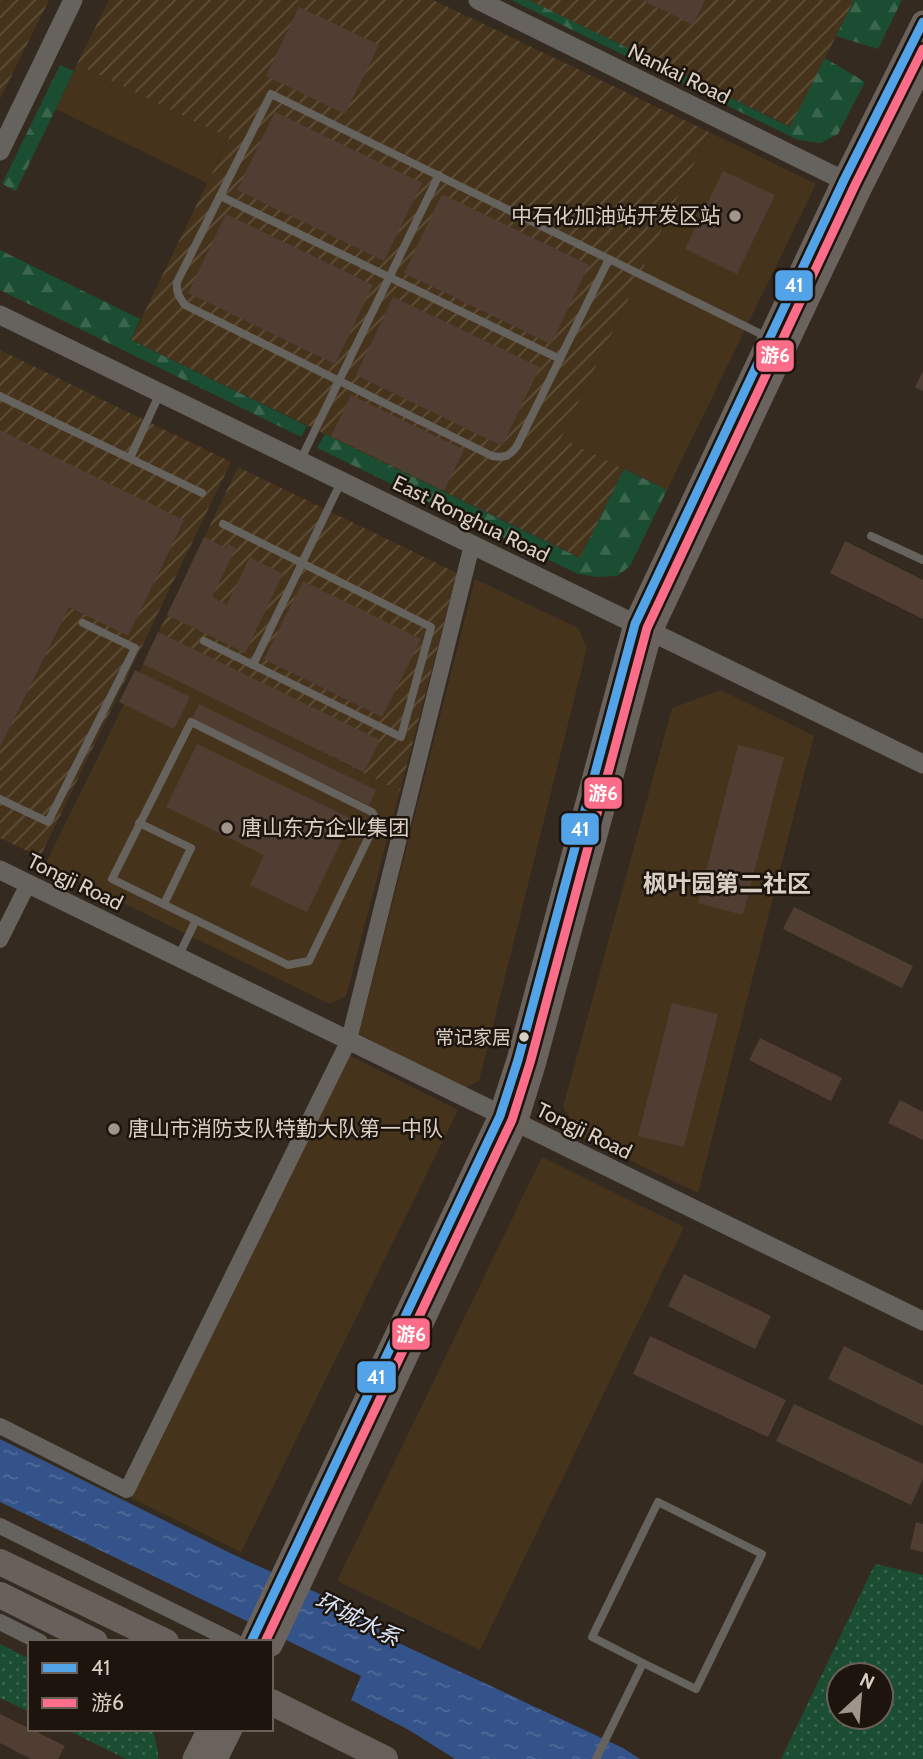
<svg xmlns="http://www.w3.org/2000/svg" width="923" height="1759" viewBox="0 0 923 1759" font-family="Cabin,'Noto Sans SC',sans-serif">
<defs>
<pattern id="industrial-furrows" width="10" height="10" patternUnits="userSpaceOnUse" patternTransform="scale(1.75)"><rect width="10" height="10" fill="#46331b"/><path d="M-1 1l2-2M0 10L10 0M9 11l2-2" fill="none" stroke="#60503a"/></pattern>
<pattern id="grass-dots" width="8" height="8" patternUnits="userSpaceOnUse" patternTransform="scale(1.75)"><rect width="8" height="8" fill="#1a4d31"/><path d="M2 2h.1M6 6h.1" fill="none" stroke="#3b664d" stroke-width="1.8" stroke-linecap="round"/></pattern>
<pattern id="forest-firs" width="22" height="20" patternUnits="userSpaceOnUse" patternTransform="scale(1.75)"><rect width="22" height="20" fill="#1a4d31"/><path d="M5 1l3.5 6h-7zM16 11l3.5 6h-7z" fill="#3b664d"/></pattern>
<pattern id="water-ripples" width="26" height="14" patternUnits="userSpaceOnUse" patternTransform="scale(1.75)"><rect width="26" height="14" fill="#34538a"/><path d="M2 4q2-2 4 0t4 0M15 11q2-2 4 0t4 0" fill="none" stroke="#516b99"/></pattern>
</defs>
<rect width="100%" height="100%" fill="#342a20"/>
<g fill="#46331b">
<path d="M77,64L229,137L207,183L56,109Z"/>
<path d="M709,132L816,184L667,490L561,438Z"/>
<path d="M475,579L578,628L587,648L479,1081L465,1088L359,1034Z"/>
<path d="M144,663L400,791L346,996L330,1004L45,865Z"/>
<path d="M721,690L814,736L698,1193L583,1138L563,1107L672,708Z"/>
<path d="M348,1055L458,1110L241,1552L131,1498Z"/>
<path d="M542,1157L684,1227L480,1650L337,1581Z"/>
</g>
<g fill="url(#industrial-furrows)">
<path d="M0,0H49L0,99Z"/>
<path d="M109,0H433L709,132L561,438L624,469L581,558L131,340L229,138L77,64Z"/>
<path d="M528,0H854L791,127Z"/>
<path d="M0,350L231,462L40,857L0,838Z"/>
<path d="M238,467L457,573L400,791L144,663Z"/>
</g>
<g fill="url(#grass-dots)" fill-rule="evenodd">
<path d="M875,1564L923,1575V1759H781ZM839,1675H881V1717H839Z"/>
<path d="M0,1644L30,1659V1712L0,1698Z"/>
<path d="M65,1729H153L158,1752V1759H126Z"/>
</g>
<g fill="url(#forest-firs)">
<path d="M511,0H529L790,127L825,58L865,82L838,134L821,143L798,140Z"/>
<path d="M854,0H902L878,49L836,36Z"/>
<path d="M60,65L74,71L16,191L2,184Z"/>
<path d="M0,250L140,319L131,340L307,426L301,437L0,290Z"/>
<path d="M325,434L580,558L624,469L667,490L630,566L617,576L597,577L578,574L317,448Z"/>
</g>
<path fill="url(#water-ripples)" d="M0,1439L232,1554L339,1603L368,1619L388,1638L623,1748L640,1759H455L409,1730L351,1700L361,1676L0,1502Z"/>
<g fill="#503e32">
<path d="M642,0H705L693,25Z"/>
<path d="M299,7L379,45L345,114L266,76Z"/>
<path d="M275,112L422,183L384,261L237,190Z"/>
<path d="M723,171L775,195L737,274L685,249Z"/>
<path d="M442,194L589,265L551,344L404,273Z"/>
<path d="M226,214L373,285L335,364L188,293Z"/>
<path d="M393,297L540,367L502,446L356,375Z"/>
<path d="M923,371V391L915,387Z"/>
<path d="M351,395L464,450L444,491L331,436Z"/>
<path d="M0,430L184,520L128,636L69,607L0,747Z"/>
<path d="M204,537L226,548L228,544L236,548L212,597L226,604L225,608L250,557L283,574L245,653L167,615Z"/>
<path d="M845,541L923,580V619L830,573Z"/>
<path d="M303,581L421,639L382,717L264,659Z"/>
<path d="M158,632L380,740L364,772L143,664Z"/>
<path d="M135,670L190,697L174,729L119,702Z"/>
<path d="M199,704L376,790L369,805L192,719Z"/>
<path d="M197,744L352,819L307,912L250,885L264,855L166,807Z"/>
<path d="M738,745L784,757L743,915L698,903Z"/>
<path d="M794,907L913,966L902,988L783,929Z"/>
<path d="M672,1003L718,1014L684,1147L638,1136Z"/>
<path d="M760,1038L842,1078L831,1101L749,1060Z"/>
<path d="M900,1100L923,1112V1140L888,1123Z"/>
<path d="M684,1274L771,1316L755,1349L668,1306Z"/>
<path d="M650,1336L786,1400L768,1437L633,1374Z"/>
<path d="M844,1346L923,1385V1426L828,1379Z"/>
<path d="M794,1404L923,1464V1479L911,1505L776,1441Z"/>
<path d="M916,1522L923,1524V1552L910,1549Z"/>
<path d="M0,1714L65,1746L58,1759H31L0,1743Z"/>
</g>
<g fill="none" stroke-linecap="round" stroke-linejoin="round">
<g stroke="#66625e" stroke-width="8">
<path d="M271,94L609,259L517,446C509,457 504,458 492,456L185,305C179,297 176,292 177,282Z"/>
<path d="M220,196L560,359"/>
<path d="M609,259L767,337"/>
<path d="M0,396L202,493"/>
<path d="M130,458L160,393"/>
<path d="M301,459L439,175"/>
<path d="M871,536L923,560"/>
<path d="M204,641L401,737L431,627L223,524"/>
<path d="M253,665L341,482"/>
<path d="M191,722L372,812L377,820L309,961L288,965L112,879Z"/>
<path d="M0,799L48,822L135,648L83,623"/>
<path d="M139,823L191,848L164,904"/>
<path d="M179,955L196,920"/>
<path d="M596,1759L643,1663L592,1637L658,1502L762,1554L696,1689L643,1663"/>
</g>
<g stroke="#66625e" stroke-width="16">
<path d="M0,940L28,884"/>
<path d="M0,1426L127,1490L349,1040L472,545"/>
<path d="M0,1526L235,1642"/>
<path d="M0,1622L40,1642"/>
</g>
<g stroke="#66625e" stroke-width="19">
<path d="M478,0L857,187"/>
<path d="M0,151L73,0"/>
<path d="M0,315L923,764"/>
<path d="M0,870L923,1321"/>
</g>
<g stroke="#6a635d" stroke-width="23">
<path d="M251,1642L500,1116L518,1060L635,624L844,180L923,22"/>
<path d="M271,1645L516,1123L534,1065L651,631L860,189L923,64"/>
<path d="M194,1759L209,1729"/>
<path d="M216,1759L231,1729"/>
</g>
<g stroke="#68615b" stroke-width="26">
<path d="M0,1562L166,1642"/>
<path d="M0,1595L95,1642"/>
<path d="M271,1702L385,1759"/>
</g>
<defs>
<path id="bus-1" d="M251,1642L500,1116L518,1060L635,624L844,180L923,22"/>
<path id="bus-2" d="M265,1642L512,1120L530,1063L647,628L855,185L923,49"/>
</defs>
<use href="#bus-1" stroke="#1d150d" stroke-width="14"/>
<use href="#bus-2" stroke="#1d150d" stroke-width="14"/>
<use href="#bus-1" stroke="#53a3e8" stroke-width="9"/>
<use href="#bus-2" stroke="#fb6d88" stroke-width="9"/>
</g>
<g fill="#a0958b" stroke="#1d150d" stroke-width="2.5">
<circle cx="735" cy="216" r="7"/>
<circle cx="227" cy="828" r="7"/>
<circle cx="114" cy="1129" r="7"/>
</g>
<circle fill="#dacfc4" stroke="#1d150d" stroke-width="2.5" cx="524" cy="1037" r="6"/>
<g text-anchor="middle" stroke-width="5" stroke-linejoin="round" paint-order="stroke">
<g font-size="19" fill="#dacfc4" stroke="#1d150d" text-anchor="end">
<text x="511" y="1044">常记家居</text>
</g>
<g font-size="21" fill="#dacfc4" stroke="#1d150d">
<text transform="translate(679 74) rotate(26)" y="7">Nankai Road</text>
<text transform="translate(471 519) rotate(26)" y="7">East Ronghua Road</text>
<text transform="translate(75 882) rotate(26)" y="7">Tongji Road</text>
<text transform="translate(584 1131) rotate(26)" y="7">Tongji Road</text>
</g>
<g font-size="21" fill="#dacfc4" stroke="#1d150d" text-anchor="start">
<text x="721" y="223" text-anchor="end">中石化加油站开发区站</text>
<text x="241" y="835">唐山东方企业集团</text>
<text x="128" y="1136">唐山市消防支队特勤大队第一中队</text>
</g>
<g font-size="23" font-style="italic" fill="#d9e4f6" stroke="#1d150d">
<text transform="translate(358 1619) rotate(27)" y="8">环城水系</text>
</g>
<g font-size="24" font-weight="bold" fill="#dacfc4" stroke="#1d150d">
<text x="727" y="892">枫叶园第二社区</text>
</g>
</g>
<g stroke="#1d150d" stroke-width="2.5">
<rect x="774" y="269" width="40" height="33" rx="7" fill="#53a3e8"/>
<rect x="755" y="339" width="40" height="34" rx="7" fill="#fb6d88"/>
<rect x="583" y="776" width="40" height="34" rx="7" fill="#fb6d88"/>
<rect x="560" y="812" width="40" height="34" rx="7" fill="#53a3e8"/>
<rect x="391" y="1317" width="40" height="34" rx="7" fill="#fb6d88"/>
<rect x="356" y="1360" width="41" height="34" rx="7" fill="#53a3e8"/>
</g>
<g font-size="19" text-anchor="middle" font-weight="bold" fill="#fff">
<text x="794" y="292">41</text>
<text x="775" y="362">游6</text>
<text x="603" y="800">游6</text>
<text x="580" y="836">41</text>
<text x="411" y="1341">游6</text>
<text x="376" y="1384">41</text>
</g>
<rect x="28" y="1640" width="245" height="91" fill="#1d150d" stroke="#695f56" stroke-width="2"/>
<rect x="42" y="1663" width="35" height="10" fill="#53a3e8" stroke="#695f56" stroke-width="2"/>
<text x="91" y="1675" font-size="21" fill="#dacfc4">41</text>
<rect x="42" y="1698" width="35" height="10" fill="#fb6d88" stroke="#695f56" stroke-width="2"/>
<text x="91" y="1710" font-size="21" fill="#dacfc4">游6</text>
<g transform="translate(860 1696) rotate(26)"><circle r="33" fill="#1d150d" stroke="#695f56" stroke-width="2"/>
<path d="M0-5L12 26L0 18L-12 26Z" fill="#a0958b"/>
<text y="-10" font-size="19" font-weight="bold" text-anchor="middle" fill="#dacfc4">N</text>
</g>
</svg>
